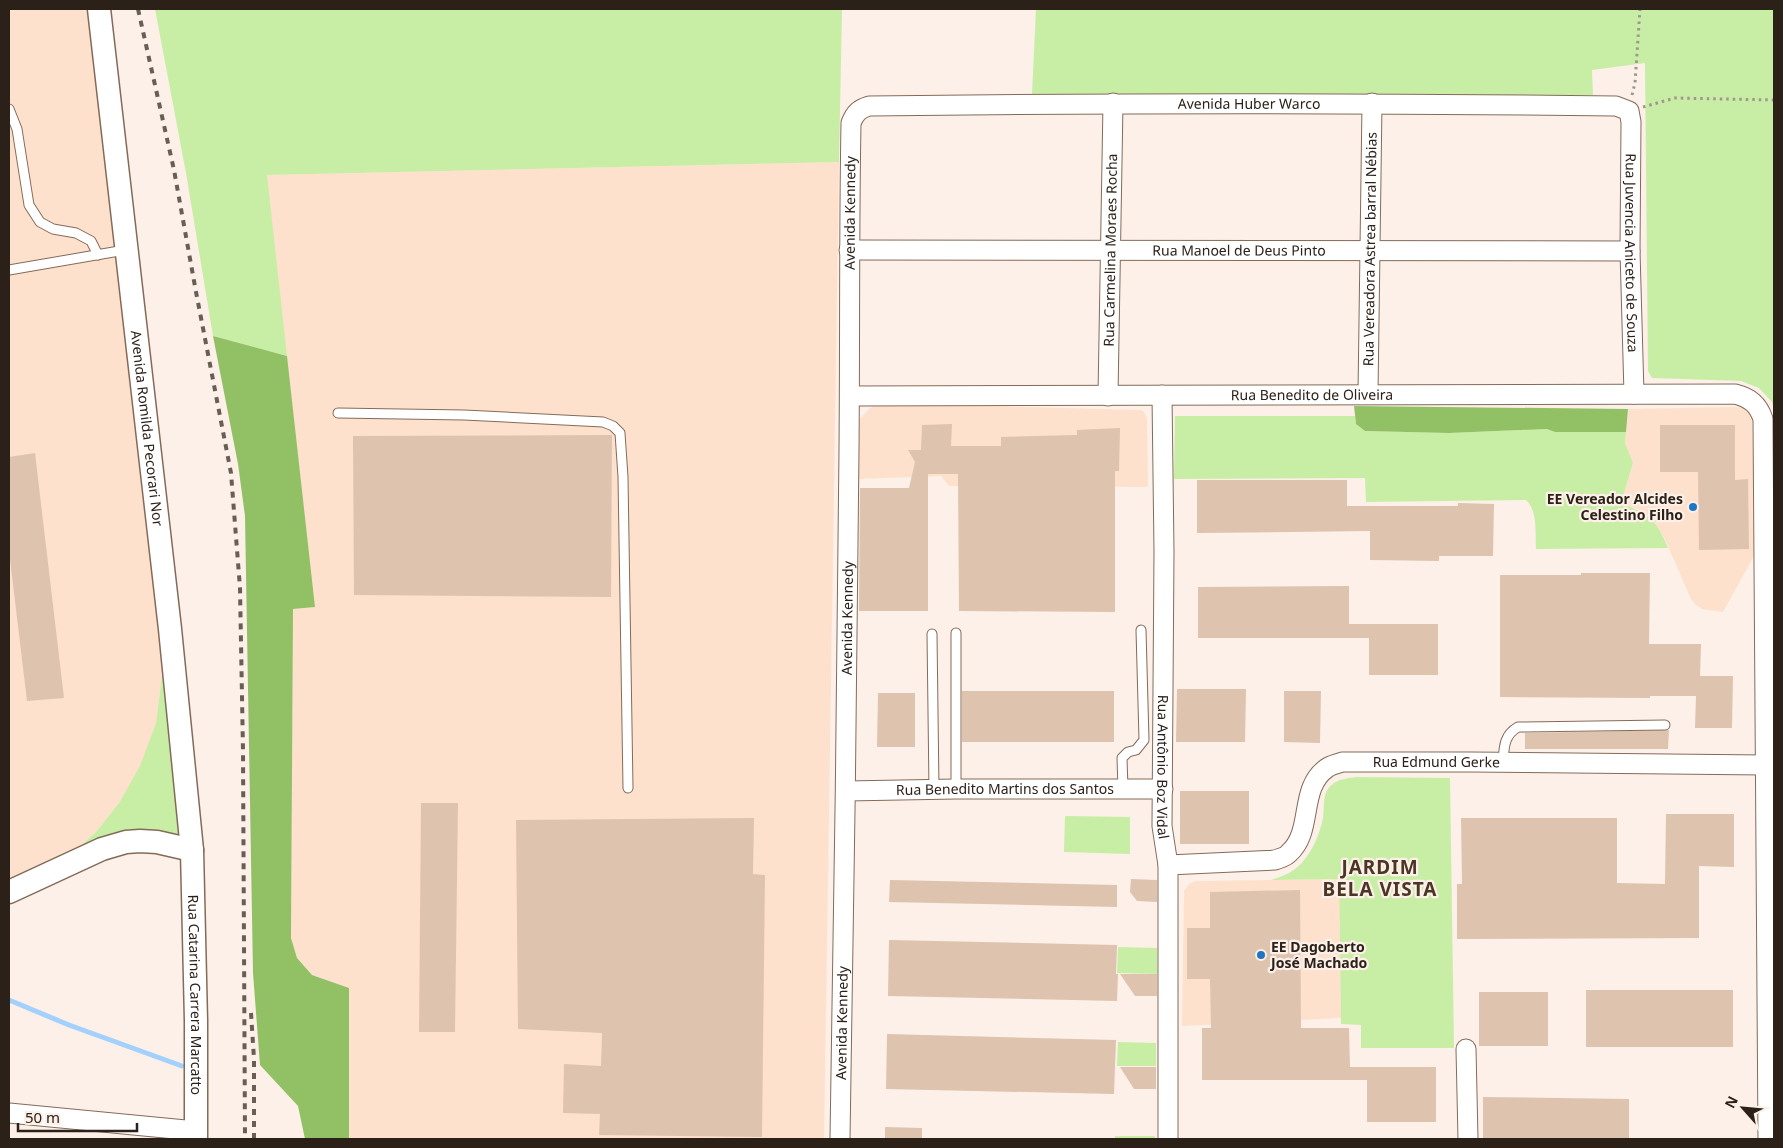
<svg xmlns="http://www.w3.org/2000/svg" width="1783" height="1148" viewBox="0 0 1783 1148" font-family="'Noto Sans',sans-serif">
<rect width="100%" height="100%" fill="#fcf0e8"/>
<g fill="#fde1cd">
<path d="M9,9H89L163,668L156,723L140,768L119,803L97,831L73,853L9,883Z"/>
<path d="M839,162L824,1139H349V988L312,975L297,958L291,938L293,609L315,607L266,175Z"/>
<path d="M881,403L1141,410L1144,412L1147,419L1148,487L949,486L941,476L859,479V420L870,408Z"/>
<path d="M1735,407L1744,408L1752,416L1755,554L1723,612L1702,609L1695,604L1691,599L1664,537L1653,521L1642,511L1621,503L1633,463L1625,443L1628,409Z"/>
<path d="M1339,879L1341,1018L1182,1026L1184,891L1189,884L1195,881Z"/>
</g>
<g fill="#c8eea5">
<path d="M155,9H842L839,162L267,175L287,356L213,336L186,173Z"/>
<path d="M1036,9H1774V410L1772,402L1759,388L1741,381L1652,378L1648,371L1645,63L1592,70L1593,95L1032,94Z"/>
<path d="M1175,416H1355L1356,424L1365,431L1449,433L1547,429L1555,432H1626L1625,443L1633,463L1621,503C1648,514 1657,520 1668,548L1536,549C1535,533 1538,511 1526,500L1366,502L1365,478L1174,479Z"/>
<path d="M163,668L180,840L73,853L97,831L119,803L140,766L156,723Z"/>
<path d="M1356,777L1450,778L1454,1048H1361V1025L1341,1024L1339,879L1271,880C1277,878 1283,876 1289,873C1307,864 1319,838 1323,818C1325,806 1321,792 1334,783C1340,779 1349,778 1356,777Z"/>
<path d="M1065,816L1130,817V854L1064,852Z"/>
<path d="M1118,947L1157,948V974L1117,973Z"/>
<path d="M1118,1042L1156,1043V1066H1117Z"/>
<rect x="1115" y="1136" width="40" height="3"/>
</g>
<g fill="#92c065">
<path d="M213,336L287,356L315,607L293,609L291,938L297,958L312,975L349,988V1139H305L298,1106L260,1065L253,973L245,516L238,464Z"/>
<path d="M1354,406L1628,409L1626,432H1555L1547,429L1449,433L1365,431L1356,424Z"/>
</g>
<g fill="none" stroke-linecap="round" stroke-linejoin="round">
<path stroke="#a3d0fc" stroke-width="5" d="M9,1000L69,1025L182,1066"/>
</g>
<g fill="#dec3af">
<path d="M952,424L951,446H1001V437L1077,435V430L1120,428L1119,471H1115V612L959,611L958,474H928V611H859L860,488H909L915,462L908,450H921L922,425Z"/>
<path d="M1660,425H1735V480L1748,479L1749,549L1699,550L1698,472H1660Z"/>
<path d="M612,435L611,597L354,595L353,436Z"/>
<path d="M35,453L64,698L27,701L9,551V457Z"/>
<path d="M1197,480H1347V506H1458V503L1494,504L1493,556H1439V561L1370,560V531L1197,533Z"/>
<path d="M1581,573H1650L1649,644H1701L1700,676H1733L1732,728H1695L1696,696H1650V698L1500,697V575H1581Z"/>
<path d="M1349,586V624H1438V675H1369V638H1198V587Z"/>
<path d="M1177,689H1246L1245,742H1176Z"/>
<rect x="962" y="691" width="152" height="51"/>
<path d="M1284,691H1321L1320,743L1284,742Z"/>
<path d="M878,693H915V747H877Z"/>
<path d="M1669,730L1668,749H1525V733Z"/>
<rect x="1180" y="791" width="69" height="53"/>
<path d="M421,803H458L455,1032H419Z"/>
<path d="M1666,814H1734V867L1699,866V938L1457,939V884H1462L1461,818H1617V883L1665,884Z"/>
<path d="M754,818L753,874L765,875L762,1137L599,1135L600,1114L563,1113L564,1064L601,1066L602,1033L518,1029L516,820Z"/>
<path d="M1131,879L1157,880V902L1137,901L1130,892Z"/>
<path d="M890,880L1117,885V907L889,902Z"/>
<path d="M1300,890L1301,1028H1349L1350,1067H1436V1122H1367V1080H1202V1028H1211L1210,979H1187V928H1210V892Z"/>
<path d="M889,940L1117,945L1116,974H1118L1117,1001L888,996Z"/>
<path d="M1120,974H1157V996H1135Z"/>
<rect x="1586" y="990" width="147" height="57"/>
<rect x="1479" y="992" width="69" height="54"/>
<path d="M887,1034L1116,1040L1114,1094L886,1089Z"/>
<path d="M1120,1067H1156V1089H1134Z"/>
<path d="M1483,1097L1629,1099V1139H1483Z"/>
<path d="M885,1127L922,1128V1139H885Z"/>
</g>
<g fill="none" stroke-linecap="round" stroke-linejoin="round">
<defs>
<g id="service">
<path d="M9,109L17,129L29,205L40,222L53,229L76,233L91,241L98,255"/>
<path d="M9,270L125,250"/>
<path d="M338,413L464,415L603,422L613,426L620,433L623,477L628,788"/>
<path d="M956,633V789"/>
<path d="M932,634L934,789"/>
<path d="M1503,762C1504,747 1504,735 1518,727L1665,725"/>
<path d="M1123,789L1122,758L1128,752L1136,750L1144,740L1141,630"/>
</g>
<g id="minor">
<path id="s1" d="M849,250L1630,251"/>
<path id="s2" d="M1368,394L1372,103"/>
<path id="s3" d="M1162,395L1164,552L1162,826L1168,865V1139"/>
<path id="s4" d="M850,396L1735,394C1750,398 1758,404 1763,419L1768,1139"/>
<path id="s5" d="M1108,396L1113,103"/>
<path id="s6" d="M846,791L956,789H1163"/>
<path id="s7" d="M1168,865L1275,860C1280,858 1286,857 1289,853C1314,831 1298,788 1327,768C1331,765 1337,764 1342,762H1471L1765,765"/>
<path d="M1466,1049L1468,1139"/>
<path d="M9,1113L196,1131"/>
<path id="s8" d="M840,1139C844,909 847,680 849,450C850,341 849,232 851,123C855,113 859,109 869,106C1118,103 1367,103 1616,106L1629,111L1631,122L1630,251L1634,394"/>
</g>
<g id="tertiary">
<path id="s9" d="M99,9L170,629L192,850L196,1021V1139"/>
<path d="M9,892L102,849L126,842L140,841L157,842L192,850"/>
</g>
</defs>
<use href="#service" stroke="#846b59" stroke-width="11"/>
<use href="#minor" stroke="#846b59" stroke-width="21"/>
<use href="#tertiary" stroke="#846b59" stroke-width="25"/>
<g stroke="#a1968e" stroke-width="3" stroke-dasharray="2.5 4" stroke-linecap="butt">
<path d="M1632,95L1635,83L1640,9"/>
<path d="M1643,107L1675,98L1774,100"/>
</g>
<use href="#service" stroke="#fff" stroke-width="9"/>
<use href="#minor" stroke="#fff" stroke-width="19"/>
<use href="#tertiary" stroke="#fff" stroke-width="22"/>
<g stroke="#695e56" stroke-width="4" stroke-dasharray="6 6" stroke-linecap="butt">
<path d="M138,9L174,170L196,292L231,473L240,588L243,751L245,1139"/>
<path d="M251,1013L254,1059V1139"/>
</g>
</g>
<g fill="#1d75c3" stroke="#fcf0e8" stroke-width="2">
<circle cx="1693" cy="507" r="5"/>
<circle cx="1261" cy="955" r="5"/>
</g>
<g text-anchor="middle" stroke-width="4.5" stroke-linejoin="round" paint-order="stroke">
<g font-size="14" fill="#2b2119" stroke="#fcf0e8">
<text dy="5" stroke="none"><textPath href="#s8" startOffset="1422">Avenida Huber Warco</textPath></text>
<text dy="5" stroke="none"><textPath href="#s8" startOffset="926">Avenida Kennedy</textPath></text>
<text dy="5" stroke="none"><textPath href="#s2" startOffset="145">Rua Vereadora Astrea barral Nébias</textPath></text>
<text dy="5" stroke="none"><textPath href="#s5" startOffset="146">Rua Carmelina Moraes Rocha</textPath></text>
<text dy="5" stroke="none"><textPath href="#s1" startOffset="390">Rua Manoel de Deus Pinto</textPath></text>
<text dy="5" stroke="none"><textPath href="#s8" startOffset="1945">Rua Juvencia Aniceto de Souza</textPath></text>
<text dy="5" stroke="none"><textPath href="#s4" startOffset="462">Rua Benedito de Oliveira</textPath></text>
<text dy="5" stroke="none"><textPath href="#s9" startOffset="422">Avenida Romilda Pecorari Nor</textPath></text>
<text dy="5" stroke="none"><textPath href="#s8" startOffset="521">Avenida Kennedy</textPath></text>
<text dy="5" stroke="none"><textPath href="#s7" startOffset="329">Rua Edmund Gerke</textPath></text>
<text dy="5" stroke="none"><textPath href="#s3" startOffset="372">Rua Antônio Boz Vidal</textPath></text>
<text dy="5" stroke="none"><textPath href="#s6" startOffset="159">Rua Benedito Martins dos Santos</textPath></text>
<text dy="5" stroke="none"><textPath href="#s9" startOffset="991">Rua Catarina Carrera Marcatto</textPath></text>
<text dy="5" stroke="none"><textPath href="#s8" startOffset="116">Avenida Kennedy</textPath></text>
</g>
<g font-size="14" font-weight="bold" fill="#2b2119" stroke="#fcf0e8" text-anchor="end">
<text x="1683" y="504">EE Vereador Alcides<tspan x="1683" dy="16">Celestino Filho</tspan></text>
<text x="1271" y="952" text-anchor="start">EE Dagoberto<tspan x="1271" dy="16">José Machado</tspan></text>
</g>
<g font-size="19" font-weight="bold" letter-spacing="1" fill="#4b3525" stroke="#fcf0e8">
<text x="1380" y="874">JARDIM<tspan x="1380" dy="22">BELA VISTA</tspan></text>
</g>
</g>
<rect width="1783" height="1148" fill="none" stroke="#2b2119" stroke-width="20"/>
<g transform="translate(1743 1108) rotate(297)" stroke="#fcf0e8" stroke-width="4" paint-order="stroke">
<path d="M0-4L9 19L0 12L-9 19Z" fill="#2b2119"/>
<text y="-8" font-size="14" font-weight="bold" text-anchor="middle" fill="#2b2119">N</text>
</g>
<path d="M18 1123v8h119v-8" fill="none" stroke="#2b2119" stroke-width="2.5"/>
<text x="25" y="1123" font-size="15" fill="#2b2119" stroke="#fcf0e8" stroke-width="4" paint-order="stroke">50 m</text>
</svg>
